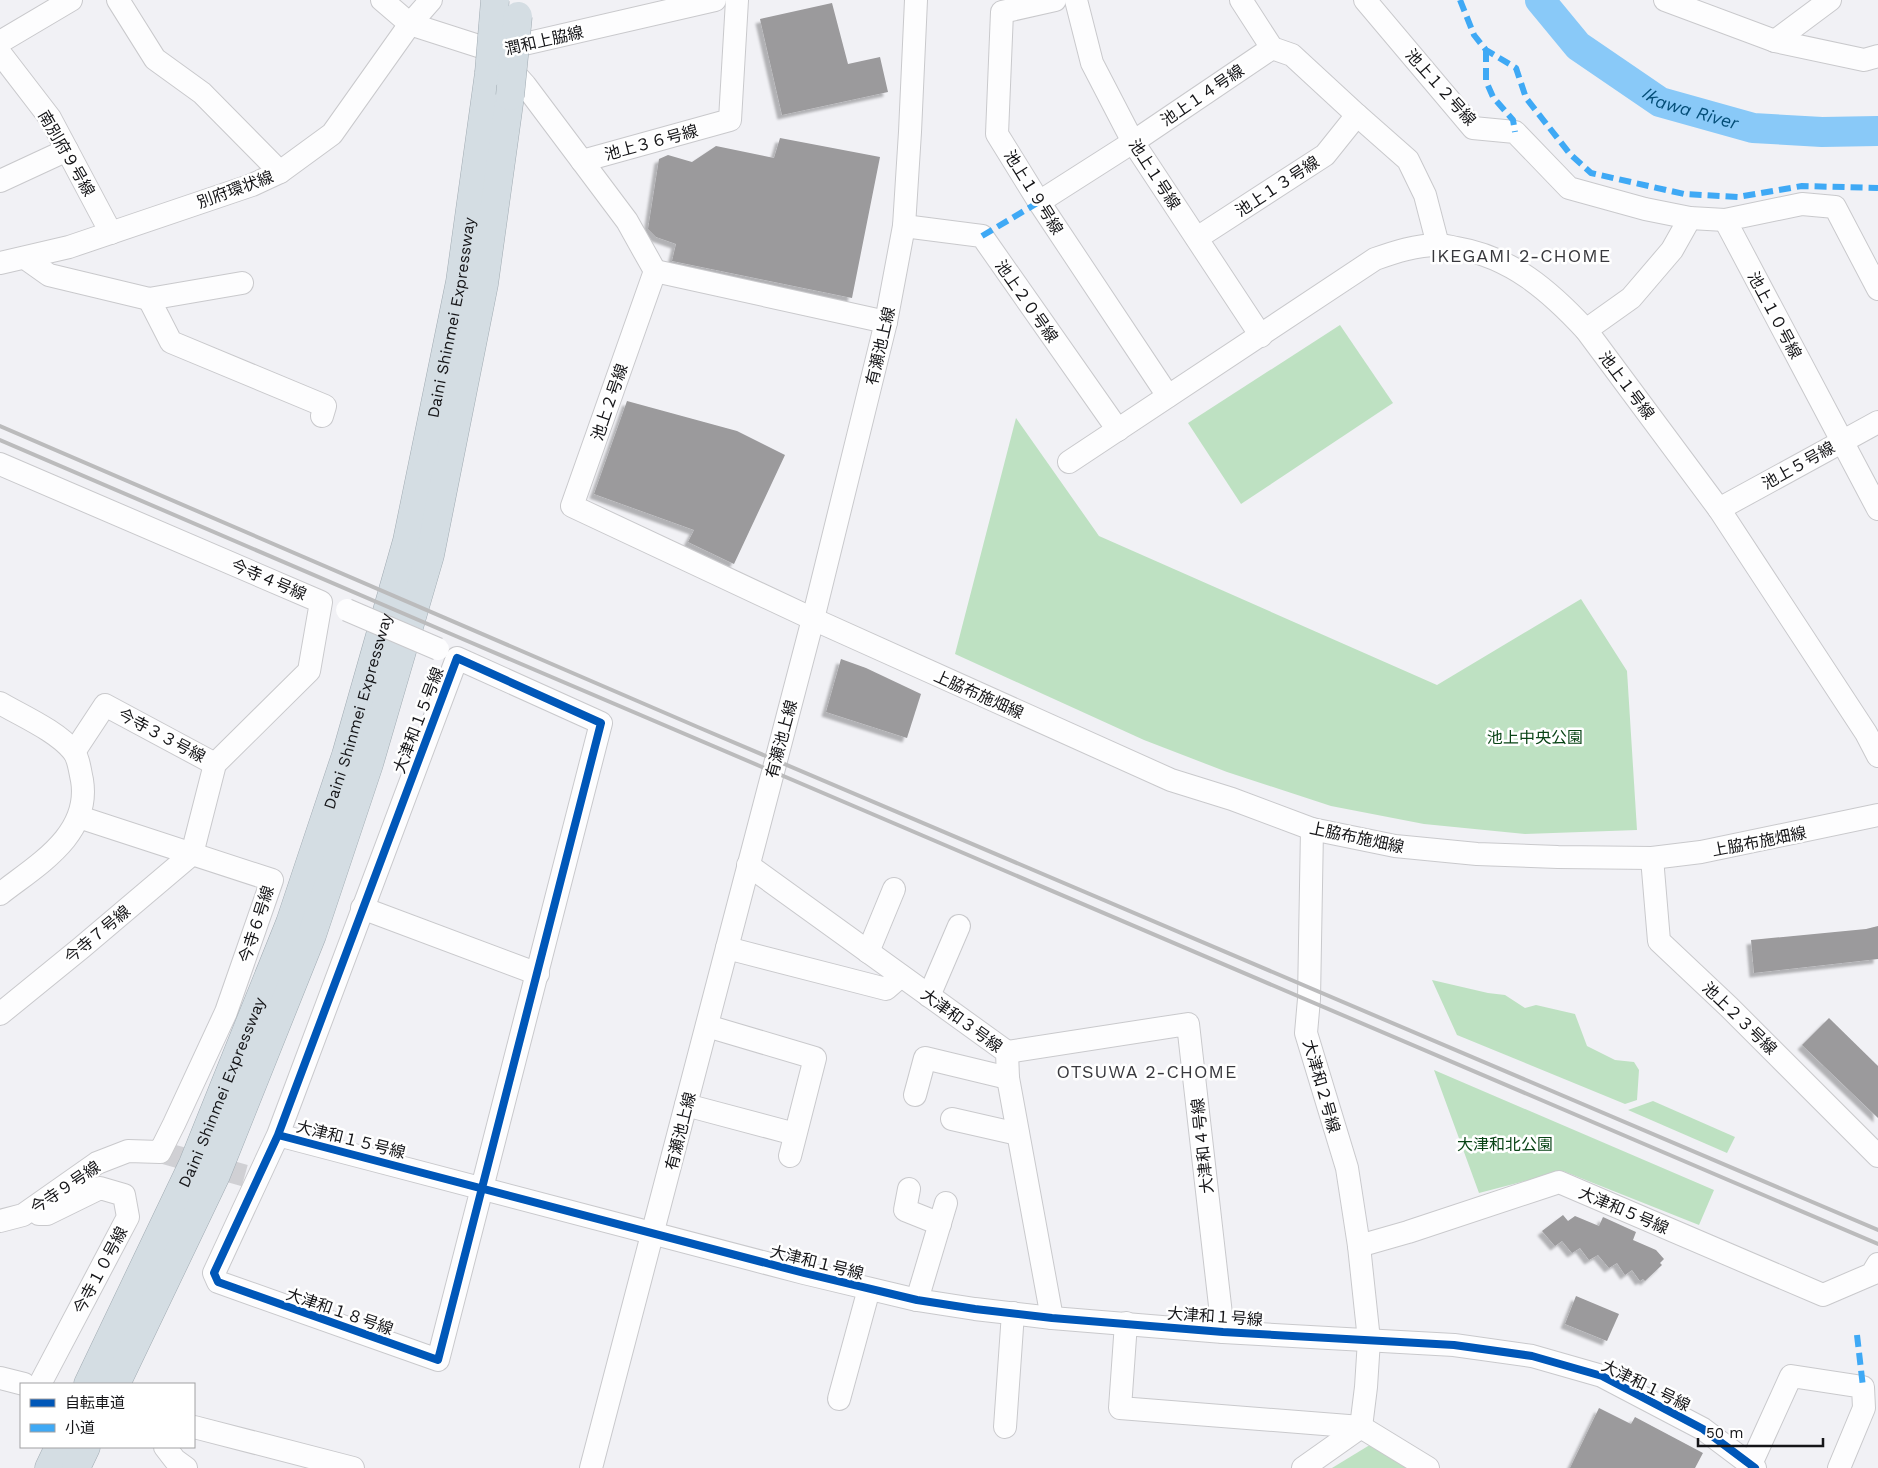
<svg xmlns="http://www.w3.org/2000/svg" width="1878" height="1468" viewBox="0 0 1878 1468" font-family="'Work Sans','Noto Sans JP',sans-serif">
<defs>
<filter id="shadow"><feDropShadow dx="-4.5" dy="4.5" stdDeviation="1" flood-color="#0004"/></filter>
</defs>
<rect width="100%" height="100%" fill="#f1f1f5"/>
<g fill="#bee1c2">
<path d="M1340,325L1393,403L1241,504L1188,423Z"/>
<path d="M1016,418L1099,536L1437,685L1581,599L1627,671L1637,830L1525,834L1424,824L1331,806L1227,772L1144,740L955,654Z"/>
<path d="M1432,980L1488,993L1505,995L1525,1008L1536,1005L1575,1014L1587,1046L1615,1060L1634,1062L1639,1070L1637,1100L1625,1104L1457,1035Z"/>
<path d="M1434,1070L1714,1190L1699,1225L1563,1171L1479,1193Z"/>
<path d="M1653,1101L1735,1137L1727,1153L1628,1110Z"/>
<path d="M1373,1443L1415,1468H1332Z"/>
</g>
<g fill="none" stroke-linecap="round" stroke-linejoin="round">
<path stroke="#89c9f8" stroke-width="30" id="s1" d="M1540,0L1578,46L1660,102L1753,128L1822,132L1878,131"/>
</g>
<g fill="#9b9a9c" filter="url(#shadow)">
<path d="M832,3L848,64L880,57L888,92L782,115L760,19Z"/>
<path d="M780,138L880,157L852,298L672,261L676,244L656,237L648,229L659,159L668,155L692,162L716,146L774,158Z"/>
<path d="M627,401L737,431L785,455L734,564L688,542L694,530L594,494Z"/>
<path d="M841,659L866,668L921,694L907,738L826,712Z"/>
<path d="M1878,926V959L1754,973L1751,940L1866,929Z"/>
<path d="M1829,1018L1878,1066V1118L1802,1045Z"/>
<path d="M1563,1215L1568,1221L1575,1216L1599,1226L1603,1217L1636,1232L1633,1240L1656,1250L1664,1259L1660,1263L1662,1265L1645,1281L1643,1279L1640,1281L1632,1270L1625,1275L1617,1263L1609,1268L1598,1255L1589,1260L1580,1248L1572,1253L1562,1241L1555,1246L1542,1231Z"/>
<path d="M1576,1296L1619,1314L1607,1341L1565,1324Z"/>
<path d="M1599,1408L1631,1424L1635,1417L1703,1453L1695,1468H1570Z"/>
</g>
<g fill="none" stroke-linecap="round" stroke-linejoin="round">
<path stroke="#d0d0d4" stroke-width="22" stroke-dasharray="22 11" stroke-linecap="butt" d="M160,1152L257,1179"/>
<defs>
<g id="minor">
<path d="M118,0L155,59L202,93L280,172"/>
<path d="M382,0L410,24L494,51L715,0"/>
<path d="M1055,0L1002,12L997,134L1039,202L1168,396"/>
<path d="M1076,0L1092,63L1133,142L1261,336"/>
<path d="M1365,0L1473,128L1515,132L1569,188L1645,209L1690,218L1725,220"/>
<path d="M1665,0L1775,41L1864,60L1878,56"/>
<path d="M1775,41L1830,0"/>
<path d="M0,42L71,0"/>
<path d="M0,53L50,118L111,233"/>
<path d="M505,63L525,85L582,161"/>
<path d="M1357,115L1408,160L1425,195L1438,245"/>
<path d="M0,181L67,150"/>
<path d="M1039,202L1133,142L1272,48"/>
<path d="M904,226L982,236L1118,430"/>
<path d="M1197,238L1325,155L1357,115L1292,55L1272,48L1241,0"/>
<path d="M25,258L49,275L149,299L242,283"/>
<path d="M0,263L69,247L252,185L280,172L332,134L410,24L431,0"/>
<path d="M655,271L572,506L813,619L1171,780L1232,799L1312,829L1395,846L1477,854L1558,857L1652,858L1701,852L1878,815"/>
<path d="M655,271L627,221L582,161L730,120L737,0"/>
<path d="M655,271L886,322"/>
<path d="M1878,289L1835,207L1802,204L1725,220L1878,509"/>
<path d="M149,299L171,342L325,406L322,416"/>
<path d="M1586,330L1631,298L1672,250L1690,218"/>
<path d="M1069,462L1375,259C1395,252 1416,245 1438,245C1444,245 1451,247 1457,248C1511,257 1550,291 1586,330L1719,509L1866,733L1878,756"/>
<path d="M0,464L321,602L309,671L215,764L192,854L81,948L0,1014"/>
<path d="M1719,509L1878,422"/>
<path d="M0,703C22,716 57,731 73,751C79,758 80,772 82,780C91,835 37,865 0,894"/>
<path d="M74,752L105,705L215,764"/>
<path d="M1652,858L1659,941L1729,1007L1878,1156"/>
<path d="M748,865L1007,1052L1008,1078L1052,1318"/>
<path d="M362,908L538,974"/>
<path d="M727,948L886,989L901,976"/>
<path d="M868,952L894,889"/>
<path d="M929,996L959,926"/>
<path d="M707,1026L815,1058L790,1156"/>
<path d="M1007,1052L1188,1024L1223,1332"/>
<path d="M915,1095L925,1058L1008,1078"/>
<path d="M686,1105L795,1134"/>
<path d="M952,1119L1018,1134"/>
<path d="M278,1135L214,1273L218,1282L438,1360L601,723L457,658L278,1135L804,1273L917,1300L975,1309L1052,1318L1223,1332L1454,1345L1532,1356L1602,1376L1703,1429L1755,1468"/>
<path d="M909,1189L905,1210L940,1224"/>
<path d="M39,1214H47L100,1188L124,1195L128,1217L40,1384"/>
<path d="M0,1221L23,1215L97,1163L128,1151L160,1152L174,1124L226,1012L272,880L79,817"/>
<path d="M1359,1246L1408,1232L1559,1182L1823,1295L1872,1274L1878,1264"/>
<path d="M917,1300L946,1203"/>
<path d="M1126,1323L1120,1408L1361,1427L1428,1468"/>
<path d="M0,1378L24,1384"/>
<path d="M839,1399L869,1289"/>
<path d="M194,1427L353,1468"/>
<path d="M1005,1427L1013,1313"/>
<path d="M165,1447L175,1460L186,1468"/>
<path d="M1751,1464L1791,1376L1863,1387L1864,1408L1839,1468"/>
<path d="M591,1468L813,619L886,322L904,226L910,132L916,0"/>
<path d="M1303,1468L1361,1427L1366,1387L1369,1340L1359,1246L1347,1168L1306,1033L1309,999L1312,829"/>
</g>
<g id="highway">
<path id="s2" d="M88,1384L193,1164L290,923L346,755L407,541L460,282L489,73"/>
<path d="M116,1384L216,1175L312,935L369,764L430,555L484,284L510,96"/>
<path d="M49,1468L59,1447"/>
<path d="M76,1468L86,1447"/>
</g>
</defs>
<use href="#minor" stroke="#c9c9cc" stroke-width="24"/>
<use href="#highway" stroke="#a1abb2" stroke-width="29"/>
<use href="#minor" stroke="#fdfdfe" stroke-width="22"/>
<use href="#highway" stroke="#d4dde3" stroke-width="28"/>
<g stroke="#bbbbbc" stroke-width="4">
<path d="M0,426L700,728L1878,1230"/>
<path d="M0,440L458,637L1878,1244"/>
</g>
<defs>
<path id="minor-bridge" d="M347,610L438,649"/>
<g id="highway-bridge">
<path d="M489,73L495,0"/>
<path d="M510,96L518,16"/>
</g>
</defs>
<use href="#minor-bridge" stroke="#c9c9cc" stroke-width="24" stroke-linecap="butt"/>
<use href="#highway-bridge" stroke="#a1abb2" stroke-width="29" stroke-linecap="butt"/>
<use href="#minor-bridge" stroke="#fdfdfe" stroke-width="22"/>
<use href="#highway-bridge" stroke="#d4dde3" stroke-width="28"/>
<g stroke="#3fa9f5" stroke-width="6" stroke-dasharray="12 6" stroke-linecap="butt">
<path d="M1460,0L1474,35L1486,50L1516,68L1526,98L1570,154L1591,173L1684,194L1738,197L1802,186L1878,188"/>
<path d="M1486,50V81L1493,97L1513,120L1515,132"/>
<path d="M982,236L1039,202"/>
<path d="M1857,1335L1863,1387"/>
</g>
<defs>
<path id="cycleway" d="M278,1135L214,1273L218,1282L438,1360L601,723L457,658L278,1135L804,1273L917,1300L975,1309L1052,1318L1223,1332L1454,1345L1532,1356L1602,1376L1703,1429L1755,1468"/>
</defs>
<use href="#cycleway" stroke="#fff" stroke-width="11"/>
<use href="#cycleway" stroke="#0057b8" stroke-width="8"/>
</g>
<g text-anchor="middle" stroke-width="5" stroke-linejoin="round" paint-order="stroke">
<g font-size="16" fill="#151518" stroke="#fff">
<text transform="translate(544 40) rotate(-13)" y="6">潤和上脇線</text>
<text transform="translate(1441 87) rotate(48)" y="6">池上１２号線</text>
<text transform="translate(1202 95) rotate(-34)" y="6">池上１４号線</text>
<text transform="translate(651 142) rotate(-15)" y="6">池上３６号線</text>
<text transform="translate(67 153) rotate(60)" y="6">南別府９号線</text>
<text transform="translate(1155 174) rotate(57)" y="6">池上１号線</text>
<text transform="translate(1277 186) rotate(-33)" y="6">池上１３号線</text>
<text transform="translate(235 189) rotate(-20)" y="6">別府環状線</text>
<text transform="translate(1034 192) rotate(58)" y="6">池上１９号線</text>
<text transform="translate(1027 301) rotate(55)" y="6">池上２０号線</text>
<text transform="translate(1775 315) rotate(62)" y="6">池上１０号線</text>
<text dy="6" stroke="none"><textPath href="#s2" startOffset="1131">Daini Shinmei Expressway</textPath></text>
<text transform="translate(880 346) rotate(-77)" y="6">有瀬池上線</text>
<text transform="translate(1627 385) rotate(53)" y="6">池上１号線</text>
<text transform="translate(609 402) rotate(-71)" y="6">池上２号線</text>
<text transform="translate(1798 465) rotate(-29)" y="6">池上５号線</text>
<text transform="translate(269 579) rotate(23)" y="6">今寺４号線</text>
<text transform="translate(979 694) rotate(24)" y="6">上脇布施畑線</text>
<text dy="6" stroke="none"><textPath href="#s2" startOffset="726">Daini Shinmei Expressway</textPath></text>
<text transform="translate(418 720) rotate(-69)" y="6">大津和１５号線</text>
<text transform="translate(162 735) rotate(28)" y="6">今寺３３号線</text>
<text transform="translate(781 739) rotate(-75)" y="6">有瀬池上線</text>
<text transform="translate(1357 837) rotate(12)" y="6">上脇布施畑線</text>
<text transform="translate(1759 841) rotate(-11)" y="6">上脇布施畑線</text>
<text transform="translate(256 924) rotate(-72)" y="6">今寺６号線</text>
<text transform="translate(97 934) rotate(-40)" y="6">今寺７号線</text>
<text transform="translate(1740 1018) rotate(44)" y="6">池上２３号線</text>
<text transform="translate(962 1020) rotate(36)" y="6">大津和３号線</text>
<text transform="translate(1322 1086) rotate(74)" y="6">大津和２号線</text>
<text dy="6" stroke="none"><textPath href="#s2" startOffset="321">Daini Shinmei Expressway</textPath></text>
<text transform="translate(680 1131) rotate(-76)" y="6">有瀬池上線</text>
<text transform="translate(351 1139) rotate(14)" y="6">大津和１５号線</text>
<text transform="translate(1202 1146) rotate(-96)" y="6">大津和４号線</text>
<text transform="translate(65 1187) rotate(-34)" y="6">今寺９号線</text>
<text transform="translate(1624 1210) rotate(23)" y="6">大津和５号線</text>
<text transform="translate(817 1262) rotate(14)" y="6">大津和１号線</text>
<text transform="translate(100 1270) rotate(-62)" y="6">今寺１０号線</text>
<text transform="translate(340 1311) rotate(19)" y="6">大津和１８号線</text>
<text transform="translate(1215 1316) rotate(4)" y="6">大津和１号線</text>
<text transform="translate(1646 1385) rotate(26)" y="6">大津和１号線</text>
</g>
<g font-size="16" fill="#094416" stroke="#fff">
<text x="1535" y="743">池上中央公園</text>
<text x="1505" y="1150">大津和北公園</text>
</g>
<g font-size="18" font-style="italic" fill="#044e78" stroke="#fff">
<text dy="6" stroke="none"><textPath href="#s1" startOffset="190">Ikawa River</textPath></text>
</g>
<g font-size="18" letter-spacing="1" fill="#38383d" stroke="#fff">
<text x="1521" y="262">IKEGAMI 2-CHOME</text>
<text x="1147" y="1078">OTSUWA 2-CHOME</text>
</g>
</g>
<rect x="20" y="1383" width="175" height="65" fill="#ffffff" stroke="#a1a1a3"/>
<rect x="30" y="1399" width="25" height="8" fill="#0057b8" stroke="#a1a1a3"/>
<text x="65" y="1408" font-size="15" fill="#151518">自転車道</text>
<rect x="30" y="1424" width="25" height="8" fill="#3fa9f5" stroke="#a1a1a3"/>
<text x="65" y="1433" font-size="15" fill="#151518">小道</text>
<path d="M1698 1438v8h125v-8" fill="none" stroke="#151518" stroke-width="2.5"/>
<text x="1706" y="1438" font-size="15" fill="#151518" stroke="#ffffff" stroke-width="4" paint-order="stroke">50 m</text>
</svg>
